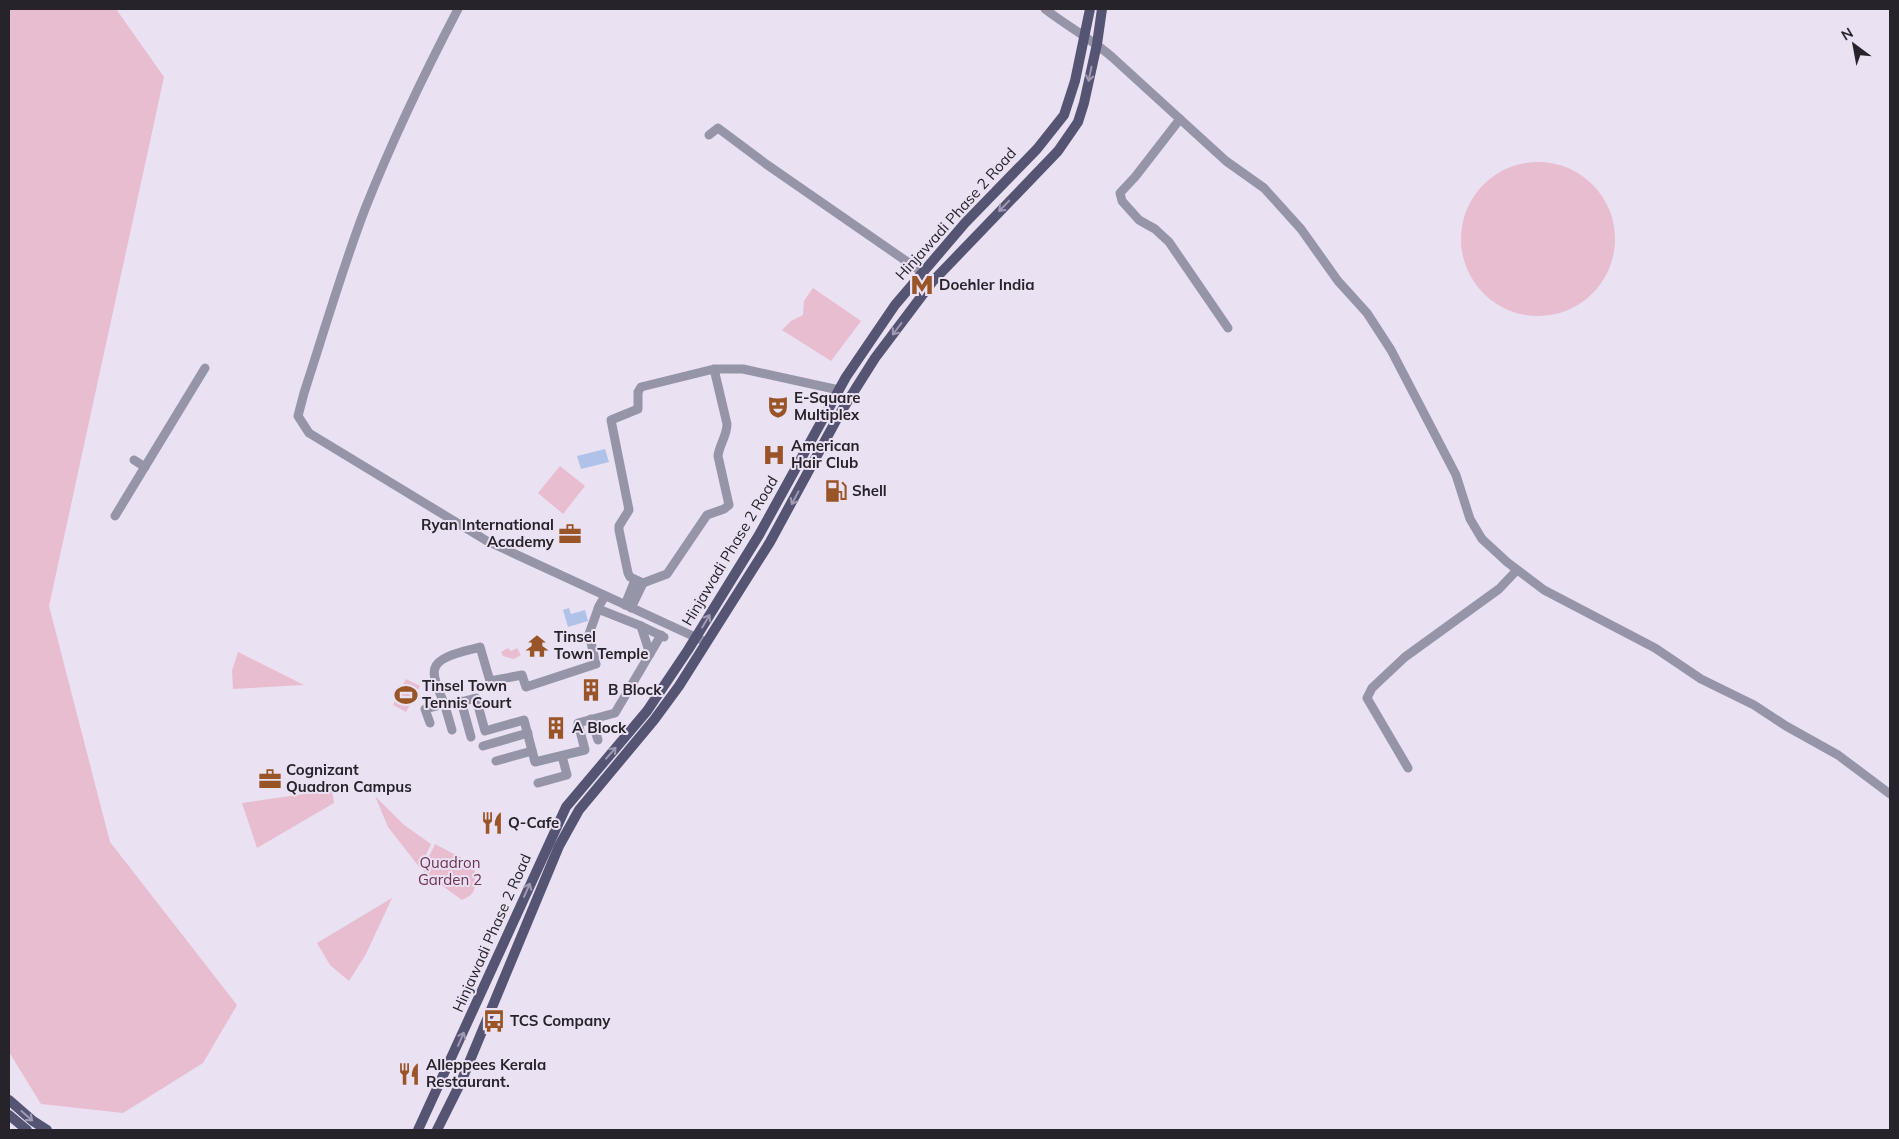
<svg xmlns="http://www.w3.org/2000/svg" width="1899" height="1139" viewBox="0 0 1899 1139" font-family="Mulish,sans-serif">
<rect width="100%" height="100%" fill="#eae1f3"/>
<g fill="#e7bdcf">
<path d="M9,9H116L164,77L49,606L110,842L237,1005L203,1063L123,1113L41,1104L9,1052Z"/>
<circle cx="1538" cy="239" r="77"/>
<path d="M813,288L861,321L831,361L782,330L791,321L803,315L804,301Z"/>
<path d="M560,466L585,486L563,514L538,493Z"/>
<path d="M508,648L511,651L517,648L521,655L514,659L503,656L501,652Z"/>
<path d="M238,652L304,685L233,689L232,671Z"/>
<path d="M406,679L420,686L406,712L393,705Z"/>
<path d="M332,790L334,803L257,848L242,803Z"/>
<path d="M375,796L404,825L431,844L420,868L388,827Z"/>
<path d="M435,844C444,849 468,860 473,867C476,871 475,879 475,883C475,893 471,896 462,900L426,874L423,869Z"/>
<path d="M392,898L366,954L349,981L330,965L317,943Z"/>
</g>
<g fill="#b1c2e9">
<path d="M605,449L609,462L581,469L577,456Z"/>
<path d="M569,608L571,614L585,610L588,621L568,627L563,610Z"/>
</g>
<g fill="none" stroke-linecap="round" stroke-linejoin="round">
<g stroke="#9695a8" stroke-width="9">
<path d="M458,9C424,74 392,141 365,209C342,269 324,332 304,393L298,416L309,433L487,541L706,642"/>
<path d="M1045,9C1067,26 1091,39 1112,57L1226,161L1264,188L1301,229L1338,281L1367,313L1391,350L1456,475L1470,519L1482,539L1507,562L1544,590L1655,648L1701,679L1754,705L1786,726L1838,755L1890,794"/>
<path d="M1180,119L1135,177L1120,193L1122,201L1139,220L1155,229L1169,242L1228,328"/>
<path d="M709,135L718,128L766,164L922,272"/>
<path d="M714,369L641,387L638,392V409L611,420L629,510L619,526V530L628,573L630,577L643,583L667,574L707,515L724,509L729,505L718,456C719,445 727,436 727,424L714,369H743L839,390"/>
<path d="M134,460L145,467"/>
<path d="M115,516L205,368"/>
<path d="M605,596L599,606L589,634L596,664L526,687L522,675L490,681L480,647C468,651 439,655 435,668C431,678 442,696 445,706L476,698L485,731L524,720L535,762L585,750L578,723L615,713L661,635"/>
<path d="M625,605L635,580"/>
<path d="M631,608L643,583"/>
<path d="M598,609L641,626L650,654"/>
<path d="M641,626L664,637"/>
<path d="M461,701L471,737"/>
<path d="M445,706L452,730"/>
<path d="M591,719L598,740"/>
<path d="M430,723L425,709L445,704"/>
<path d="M483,746L528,733"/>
<path d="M496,761L532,751"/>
<path d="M1408,768L1367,698L1372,688L1405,657L1499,589L1517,570"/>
<path d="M538,783L567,775L562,756"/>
</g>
<g stroke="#565473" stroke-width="10">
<path d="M9,1100L33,1121L47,1130"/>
<path d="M9,1115L27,1130"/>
<path d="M418,1130L566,807L647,711L688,650L759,535L846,377L895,305L965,223L1037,149L1064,115L1075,81L1090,9"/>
<path d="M437,1130L461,1082L559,846L579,810L654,720L679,686L770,542L839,415L875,358L933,281L1058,151L1078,122L1084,103L1097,44L1102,9"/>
</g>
</g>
<defs><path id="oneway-shaft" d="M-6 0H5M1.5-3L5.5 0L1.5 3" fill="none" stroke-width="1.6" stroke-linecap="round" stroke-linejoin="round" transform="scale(1.25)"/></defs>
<g stroke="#a09ab3">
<use href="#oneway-shaft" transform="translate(1090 74) rotate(102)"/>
<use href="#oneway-shaft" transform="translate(1004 206) rotate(134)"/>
<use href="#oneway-shaft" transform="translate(897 329) rotate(127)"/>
<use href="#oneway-shaft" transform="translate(795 498) rotate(118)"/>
<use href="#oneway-shaft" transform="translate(706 621) rotate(-59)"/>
<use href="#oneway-shaft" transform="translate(611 753) rotate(-49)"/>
<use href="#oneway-shaft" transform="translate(527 890) rotate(-66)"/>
<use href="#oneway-shaft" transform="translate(461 1039) rotate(-66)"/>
<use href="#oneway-shaft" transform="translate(27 1116) rotate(41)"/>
</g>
<defs>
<symbol id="metro-bare" viewBox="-9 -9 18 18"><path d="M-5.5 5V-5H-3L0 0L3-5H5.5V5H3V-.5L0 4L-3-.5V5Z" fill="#995527" stroke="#eae1f3" stroke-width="2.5" paint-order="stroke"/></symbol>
<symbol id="theatre-bare" viewBox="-9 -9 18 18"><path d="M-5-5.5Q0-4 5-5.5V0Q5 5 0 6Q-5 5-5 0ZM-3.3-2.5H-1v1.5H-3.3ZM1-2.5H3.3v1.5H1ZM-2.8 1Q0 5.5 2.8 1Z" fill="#995527" stroke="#eae1f3" stroke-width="2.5" paint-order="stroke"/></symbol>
<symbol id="hospital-bare" viewBox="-9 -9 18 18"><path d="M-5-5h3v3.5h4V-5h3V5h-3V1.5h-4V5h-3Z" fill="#995527" stroke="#eae1f3" stroke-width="2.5" paint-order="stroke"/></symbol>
<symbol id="fuel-bare" viewBox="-9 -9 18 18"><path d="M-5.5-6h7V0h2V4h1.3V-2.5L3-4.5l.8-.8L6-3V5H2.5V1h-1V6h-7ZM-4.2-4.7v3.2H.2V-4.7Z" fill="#995527" stroke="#eae1f3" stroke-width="2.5" paint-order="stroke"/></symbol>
<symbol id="office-bare" viewBox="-9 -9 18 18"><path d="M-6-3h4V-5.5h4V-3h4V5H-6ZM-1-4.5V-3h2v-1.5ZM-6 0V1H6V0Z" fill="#995527" stroke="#eae1f3" stroke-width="2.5" paint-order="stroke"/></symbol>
<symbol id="temple-bare" viewBox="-9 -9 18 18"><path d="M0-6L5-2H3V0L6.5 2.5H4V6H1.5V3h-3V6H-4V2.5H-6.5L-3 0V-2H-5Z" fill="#995527" stroke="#eae1f3" stroke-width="2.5" paint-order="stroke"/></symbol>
<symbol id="building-bare" viewBox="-9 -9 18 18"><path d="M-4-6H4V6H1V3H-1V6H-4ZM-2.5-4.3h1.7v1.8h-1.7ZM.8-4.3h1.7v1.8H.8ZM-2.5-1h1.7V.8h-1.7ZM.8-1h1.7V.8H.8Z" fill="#995527" stroke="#eae1f3" stroke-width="2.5" paint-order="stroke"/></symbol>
<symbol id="stadium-bare" viewBox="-9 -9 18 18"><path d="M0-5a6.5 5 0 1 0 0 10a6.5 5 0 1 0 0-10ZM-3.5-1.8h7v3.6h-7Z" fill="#995527" stroke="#eae1f3" stroke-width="2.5" paint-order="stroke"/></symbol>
<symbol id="restaurant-bare" viewBox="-9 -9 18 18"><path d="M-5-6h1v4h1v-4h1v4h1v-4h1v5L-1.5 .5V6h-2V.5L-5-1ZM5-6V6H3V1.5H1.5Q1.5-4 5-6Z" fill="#995527" stroke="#eae1f3" stroke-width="2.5" paint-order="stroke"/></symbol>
<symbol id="bus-bare" viewBox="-9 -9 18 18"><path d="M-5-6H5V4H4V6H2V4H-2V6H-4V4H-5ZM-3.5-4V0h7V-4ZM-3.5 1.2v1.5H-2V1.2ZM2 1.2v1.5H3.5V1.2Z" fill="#995527" stroke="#eae1f3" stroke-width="2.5" paint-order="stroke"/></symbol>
</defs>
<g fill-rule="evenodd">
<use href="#metro-bare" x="906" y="269" width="32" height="32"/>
<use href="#theatre-bare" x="762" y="391" width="32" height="32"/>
<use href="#hospital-bare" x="758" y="439" width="32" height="32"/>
<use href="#fuel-bare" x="820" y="475" width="32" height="32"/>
<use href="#office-bare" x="554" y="518" width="32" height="32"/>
<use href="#temple-bare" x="521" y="630" width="32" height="32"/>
<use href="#building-bare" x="575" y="674" width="32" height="32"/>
<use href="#stadium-bare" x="390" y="679" width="32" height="32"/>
<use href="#building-bare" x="540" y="712" width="32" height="32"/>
<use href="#office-bare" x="254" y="763" width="32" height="32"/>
<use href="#restaurant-bare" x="476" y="807" width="32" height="32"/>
<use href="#bus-bare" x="478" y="1005" width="32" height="32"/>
<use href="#restaurant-bare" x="393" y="1058" width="32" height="32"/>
</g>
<g text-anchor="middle" stroke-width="4" stroke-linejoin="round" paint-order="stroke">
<g font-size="15" fill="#27232a" stroke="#eae1f3">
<text transform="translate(956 214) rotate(-48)" y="5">Hinjawadi Phase 2 Road</text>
<text transform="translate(730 551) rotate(-59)" y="5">Hinjawadi Phase 2 Road</text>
<text transform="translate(492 933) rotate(-66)" y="5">Hinjawadi Phase 2 Road</text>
</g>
<g font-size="15" font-weight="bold" fill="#27232a" stroke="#eae1f3" text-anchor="start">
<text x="939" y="290">Doehler India</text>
<text x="794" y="403">E-Square<tspan x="794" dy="17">Multiplex</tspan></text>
<text x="791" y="451">American<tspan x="791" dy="17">Hair Club</tspan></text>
<text x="852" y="496">Shell</text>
<text x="554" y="530" text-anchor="end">Ryan International<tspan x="554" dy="17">Academy</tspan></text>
<text x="554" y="642">Tinsel<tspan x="554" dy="17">Town Temple</tspan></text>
<text x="422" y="691">Tinsel Town<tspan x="422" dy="17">Tennis Court</tspan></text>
<text x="608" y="695">B Block</text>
<text x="572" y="733">A Block</text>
<text x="286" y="775">Cognizant<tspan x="286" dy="17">Quadron Campus</tspan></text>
<text x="508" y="828">Q-Cafe</text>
<text x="510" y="1026">TCS Company</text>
<text x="426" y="1070">Alleppees Kerala<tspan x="426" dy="17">Restaurant.</tspan></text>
</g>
<g font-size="15" fill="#6d3451" stroke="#eae1f3">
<text x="450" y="868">Quadron<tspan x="450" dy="17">Garden 2</tspan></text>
</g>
</g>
<rect width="1899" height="1139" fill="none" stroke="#27232a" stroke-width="20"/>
<g transform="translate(1854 45) rotate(328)" stroke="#eae1f3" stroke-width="4" paint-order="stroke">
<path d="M0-4L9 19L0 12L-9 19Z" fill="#27232a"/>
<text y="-8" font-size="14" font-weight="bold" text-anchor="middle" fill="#27232a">N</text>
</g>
</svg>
